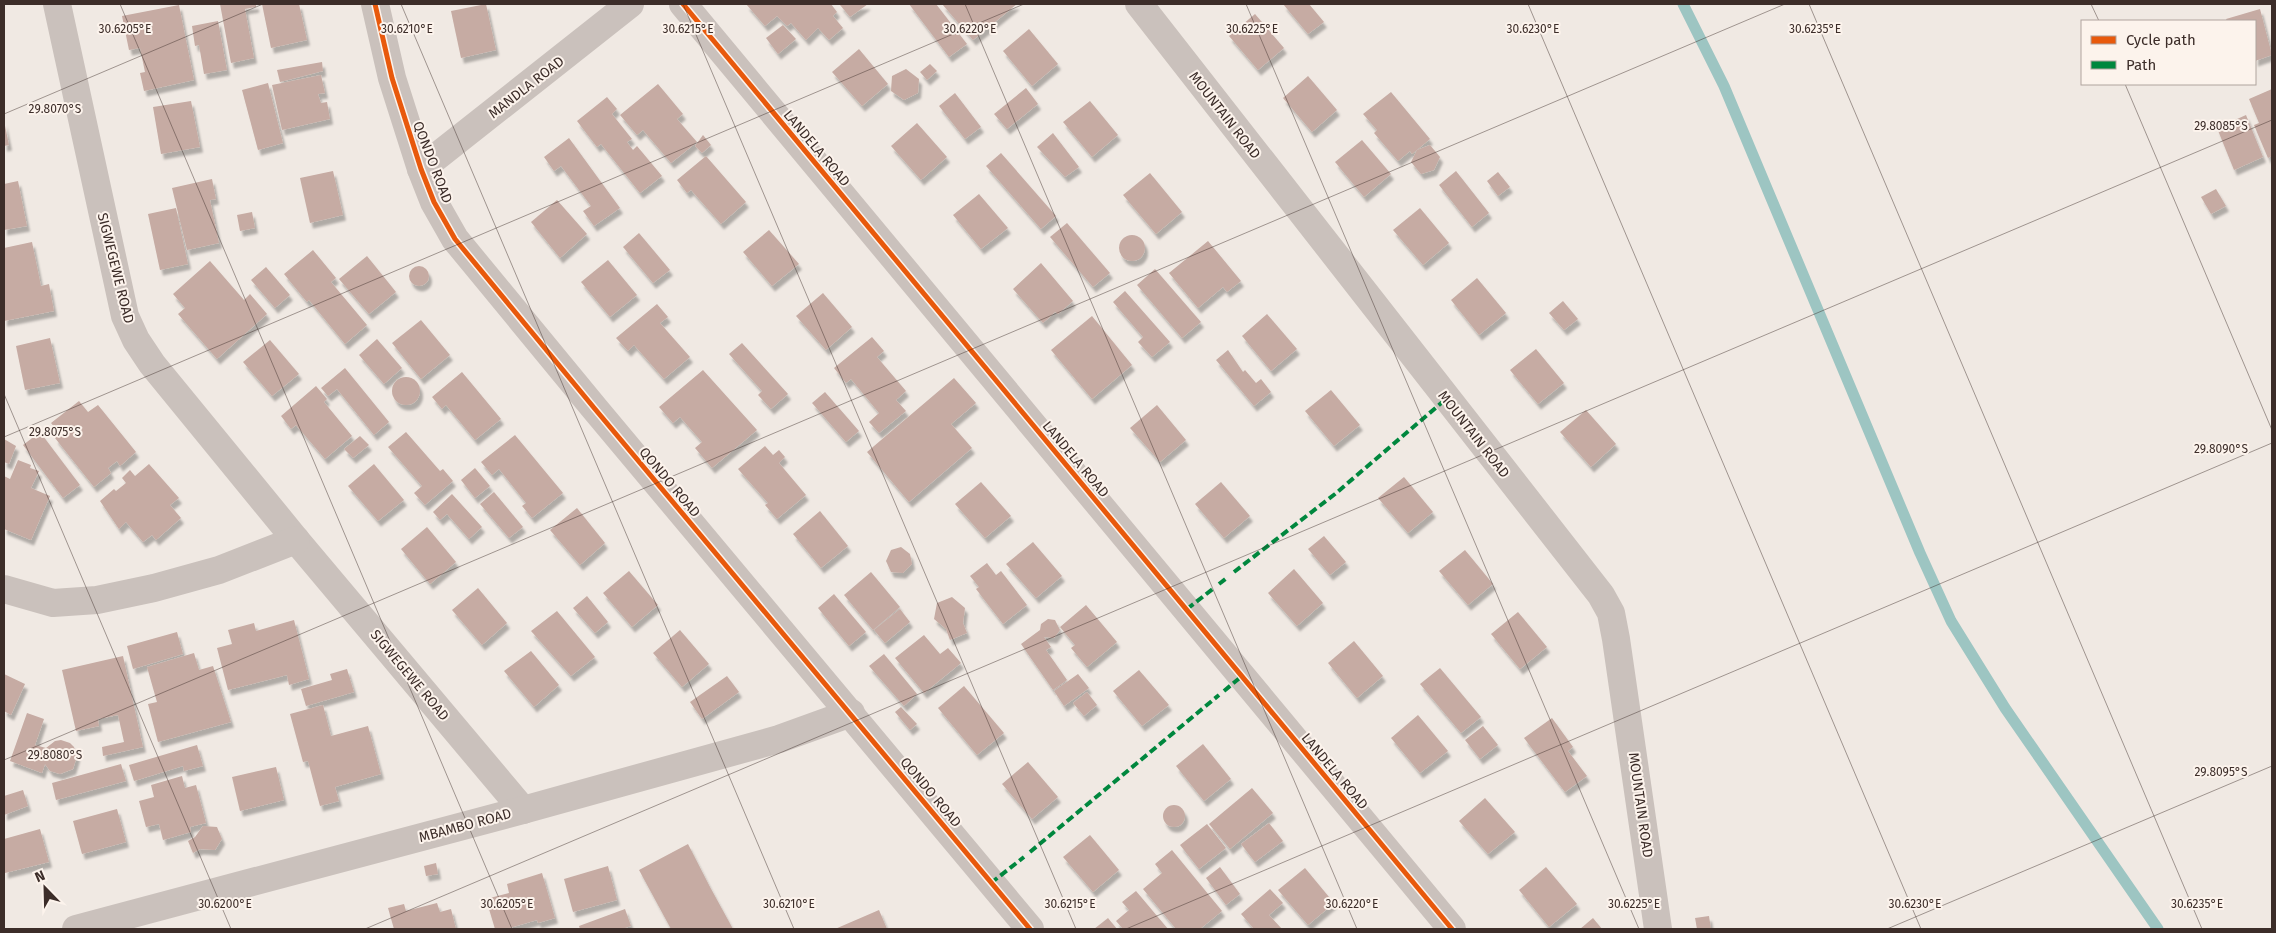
<svg xmlns="http://www.w3.org/2000/svg" width="2276" height="933" viewBox="0 0 2276 933" font-family="'Fira Sans',sans-serif">
<defs>
<filter id="shadow"><feDropShadow dx="3" dy="5.5" stdDeviation="1" flood-color="#0004"/></filter>
</defs>
<rect width="100%" height="100%" fill="#f0e9e3"/>
<g fill="none" stroke-linecap="round" stroke-linejoin="round">
<path stroke="#9dc5c2" stroke-width="11" d="M1683,4L1724,86L1920,553L1951,621L2005,708L2158,929"/>
</g>
<g fill="#c6aba3" filter="url(#shadow)">
<path d="M220,4H256V7L245,9L254,58L231,63Z"/>
<path d="M262,4H299L307,40L271,48Z"/>
<path d="M486,4L496,50L461,58L451,11Z"/>
<path d="M746,4H831L837,12L833,16L843,28L829,40L818,28L806,40L791,23L787,26L777,16L765,26Z"/>
<path d="M842,4H868L850,17L840,5Z"/>
<path d="M909,4H936L967,44L949,57Z"/>
<path d="M942,4H1017L973,40Z"/>
<path d="M1283,4H1309L1324,22L1308,34Z"/>
<path d="M179,5L194,80L144,91L140,73L145,72L140,48L129,50L122,16Z"/>
<path d="M2260,9L2272,55L2255,61V21H2227L2226,19Z"/>
<path d="M1255,14L1284,48L1258,70L1229,36Z"/>
<path d="M218,21L227,70L204,74L199,45L195,46L192,26Z"/>
<path d="M783,25L796,39L778,54L766,38Z"/>
<path d="M1029,29L1058,64L1032,86L1003,51Z"/>
<path d="M859,49L888,84L862,106L832,72Z"/>
<path d="M322,62L323,71L280,82L277,70Z"/>
<path d="M930,64L937,71L927,80L920,72Z"/>
<path d="M906,69L919,79L918,93L904,100L891,91L892,76Z"/>
<path d="M321,75L325,93L318,94L321,103L327,102L330,119L282,130L272,85Z"/>
<path d="M1308,76L1337,110L1312,132L1283,98Z"/>
<path d="M268,83L283,143L258,150L242,90Z"/>
<path d="M658,84L683,114L677,119L697,142L671,163L643,130L637,135L620,115Z"/>
<path d="M1026,88L1038,104L1007,129L994,114Z"/>
<path d="M2272,89V156L2268,158L2254,125L2259,123L2249,99Z"/>
<path d="M1391,92L1430,139L1412,154L1410,151L1398,161L1374,133L1377,130L1363,114Z"/>
<path d="M955,93L981,127L965,139L939,106Z"/>
<path d="M607,97L617,109L612,114L632,139L627,142L633,150L637,146L662,176L640,193L601,144L597,147L577,121Z"/>
<path d="M191,101L200,147L161,154L153,107Z"/>
<path d="M1090,101L1118,135L1092,157L1063,122Z"/>
<path d="M2246,115L2263,157L2234,170L2217,128Z"/>
<path d="M4,121L9,145L4,146Z"/>
<path d="M917,123L947,157L921,180L891,146Z"/>
<path d="M1053,133L1079,167L1065,177L1037,147Z"/>
<path d="M703,135L711,145L702,153L695,146Z"/>
<path d="M569,138L620,208L594,226L583,211L591,206L561,166L554,171L544,157Z"/>
<path d="M1362,140L1391,174L1364,197L1335,162Z"/>
<path d="M1430,145L1440,157L1434,170L1421,174L1411,162L1417,150Z"/>
<path d="M1001,153L1056,216L1041,229L986,166Z"/>
<path d="M706,156L746,202L721,224L691,190L687,193L677,180Z"/>
<path d="M333,171L343,215L310,223L300,178Z"/>
<path d="M1456,171L1489,213L1472,227L1439,185Z"/>
<path d="M1498,172L1510,187L1498,196L1487,181Z"/>
<path d="M1150,173L1182,212L1156,234L1123,195Z"/>
<path d="M212,179L216,199L210,200L219,243L187,250L172,188Z"/>
<path d="M18,181L27,226L4,230V184Z"/>
<path d="M2216,189L2226,206L2211,214L2201,197Z"/>
<path d="M979,194L1008,228L981,249L953,215Z"/>
<path d="M557,200L587,234L560,258L531,222Z"/>
<path d="M176,208L188,264L160,270L148,214Z"/>
<path d="M1420,208L1449,243L1423,265L1393,230Z"/>
<path d="M252,212L255,228L240,231L237,215Z"/>
<path d="M1067,223L1110,273L1093,287L1050,237Z"/>
<path d="M769,230L799,264L772,286L743,252Z"/>
<path d="M639,233L670,270L653,283L623,247Z"/>
<circle cx="1132" cy="248" r="13"/>
<path d="M1208,241L1241,281L1227,292L1223,287L1198,308L1169,273Z"/>
<path d="M32,242L41,286L49,284L54,311L4,321V248Z"/>
<path d="M313,250L336,278L331,282L367,325L345,344L309,300L307,302L284,274Z"/>
<path d="M367,256L396,292L369,314L339,279Z"/>
<path d="M608,260L637,295L610,317L581,282Z"/>
<path d="M210,261L244,300L250,294L267,314L217,359L178,314L185,308L173,294Z"/>
<path d="M1041,263L1073,301L1058,314L1055,312L1043,323L1013,289Z"/>
<circle cx="419" cy="276" r="10"/>
<path d="M266,267L290,295L275,308L251,280Z"/>
<path d="M1155,269L1201,322L1182,338L1137,285Z"/>
<path d="M1477,278L1506,313L1479,335L1451,300Z"/>
<path d="M1125,291L1170,342L1152,357L1138,342L1143,337L1113,302Z"/>
<path d="M823,293L852,327L826,350L796,316Z"/>
<path d="M1563,301L1578,319L1564,330L1549,313Z"/>
<path d="M657,304L668,317L660,323L690,357L664,379L634,345L628,351L616,338Z"/>
<path d="M1267,314L1297,349L1271,371L1242,336Z"/>
<path d="M1092,316L1132,365L1092,399L1051,350Z"/>
<path d="M421,320L450,355L421,379L392,343Z"/>
<path d="M872,337L884,351L877,357L906,391L896,400L906,411L879,433L869,422L879,413L851,379L846,383L834,368Z"/>
<path d="M50,338L60,383L25,390L16,346Z"/>
<path d="M377,339L402,368L384,384L359,355Z"/>
<path d="M270,340L299,374L272,396L243,362Z"/>
<path d="M742,343L788,394L771,409L758,395L762,391L729,354Z"/>
<path d="M1536,349L1564,383L1538,404L1510,370Z"/>
<path d="M1228,350L1243,372L1245,370L1256,383L1261,379L1271,392L1254,406L1216,360Z"/>
<path d="M345,368L389,422L374,435L337,389L328,396L321,388Z"/>
<path d="M703,370L757,430L712,468L695,448L702,442L680,417L673,423L659,407Z"/>
<path d="M462,372L501,419L475,440L446,405L442,409L432,397Z"/>
<circle cx="406" cy="391" r="14"/>
<path d="M954,378L976,403L951,424L972,448L909,502L867,452Z"/>
<path d="M316,386L327,399L324,402L352,436L325,459L296,425L291,429L281,416Z"/>
<path d="M1331,390L1360,425L1334,446L1305,411Z"/>
<path d="M825,392L859,431L846,442L812,403Z"/>
<path d="M79,401L88,412L98,405L136,452L120,466L117,461L108,468L111,473L94,487L55,438L60,434L51,423Z"/>
<path d="M1157,405L1186,440L1160,462L1130,428Z"/>
<path d="M1586,410L1616,444L1591,467L1560,432Z"/>
<path d="M40,432L80,485L63,498L23,445Z"/>
<path d="M406,432L440,471L443,469L453,481L425,505L414,493L422,486L388,447Z"/>
<path d="M515,435L563,493L532,518L522,506L526,503L499,469L492,475L481,462Z"/>
<path d="M360,436L369,445L353,458L344,449Z"/>
<path d="M4,439L16,446L9,464L4,462Z"/>
<path d="M765,446L773,455L779,450L785,457L779,463L806,495L777,519L765,505L768,503L738,469Z"/>
<path d="M18,460L31,465L30,468L39,471L31,488L50,496L31,540L4,529V476L10,479Z"/>
<path d="M149,464L179,498L170,505L181,518L156,540L152,535L143,542L126,522L119,529L100,501L114,489L116,491L126,483L122,478L130,470L135,476Z"/>
<path d="M374,464L404,500L378,521L348,486Z"/>
<path d="M475,468L490,486L475,498L461,480Z"/>
<path d="M1404,477L1433,512L1408,533L1378,498Z"/>
<path d="M981,482L1011,516L985,538L955,504Z"/>
<path d="M1221,482L1250,516L1224,538L1195,504Z"/>
<path d="M494,492L523,527L509,538L480,504Z"/>
<path d="M452,494L482,527L469,539L447,514L440,520L433,512Z"/>
<path d="M577,508L605,543L580,565L550,530Z"/>
<path d="M820,511L848,546L821,568L793,534Z"/>
<path d="M427,527L456,562L430,584L401,549Z"/>
<path d="M1324,536L1346,562L1330,575L1308,549Z"/>
<path d="M1033,542L1062,576L1036,598L1006,564Z"/>
<path d="M901,547L910,554L912,564L903,573L891,572L886,561L891,550Z"/>
<path d="M1465,550L1493,584L1468,605L1439,571Z"/>
<path d="M987,563L996,575L1001,571L1027,605L1003,624L976,589L979,587L970,576Z"/>
<path d="M1294,569L1323,603L1297,626L1268,593Z"/>
<path d="M629,571L658,605L632,627L603,593Z"/>
<path d="M871,572L900,607L873,630L844,595Z"/>
<path d="M478,588L507,623L482,645L452,610Z"/>
<path d="M834,594L866,632L849,646L818,608Z"/>
<path d="M587,596L608,622L595,633L573,608Z"/>
<path d="M952,597L965,608L963,623L967,633L950,640L946,629L934,619L937,603Z"/>
<path d="M1086,605L1117,642L1087,667L1071,648L1075,645L1060,627Z"/>
<path d="M900,609L910,622L885,643L874,630Z"/>
<path d="M557,611L595,657L571,676L531,631Z"/>
<path d="M1518,612L1547,647L1520,669L1491,634Z"/>
<path d="M1048,619L1055,620L1060,630L1054,638L1044,637L1051,647L1046,650L1067,680L1053,690L1021,644L1040,630L1041,624Z"/>
<path d="M294,620L309,679L289,685L287,675L228,690L217,648L232,644L228,630L254,623L256,631Z"/>
<path d="M680,630L709,664L682,687L653,653Z"/>
<path d="M177,632L183,654L133,669L127,646Z"/>
<path d="M924,635L940,654L948,648L961,663L924,693L895,658Z"/>
<path d="M1354,641L1383,676L1357,698L1328,663Z"/>
<path d="M531,651L559,685L534,707L504,671Z"/>
<path d="M194,653L199,670L213,666L231,722L158,742L148,704L157,702L147,667Z"/>
<path d="M884,654L917,694L904,706L869,666Z"/>
<path d="M123,656L143,747L103,756L102,747L124,742L118,715L98,719L99,726L76,731L62,670Z"/>
<path d="M1440,668L1481,717L1461,733L1420,684Z"/>
<path d="M347,669L354,692L306,706L301,689L332,680L330,674Z"/>
<path d="M1139,670L1169,705L1142,726L1113,691Z"/>
<path d="M4,674L25,684L11,715L4,711Z"/>
<path d="M1078,674L1089,688L1064,706L1054,691Z"/>
<path d="M727,676L739,692L702,719L690,702Z"/>
<path d="M964,686L1004,733L977,755L938,708Z"/>
<path d="M1087,692L1097,705L1084,716L1073,703Z"/>
<path d="M323,705L331,736L368,726L381,774L335,787L339,801L320,806L308,761L303,762L290,714Z"/>
<path d="M901,707L917,724L910,730L895,712Z"/>
<path d="M27,713L44,719L35,745L46,748L55,741L61,740L70,743L74,747L77,756L73,769L60,774L50,771L45,764L42,773L10,761Z"/>
<path d="M1418,715L1448,751L1420,773L1391,738Z"/>
<path d="M1552,718L1573,747L1568,751L1587,776L1565,792L1524,738Z"/>
<path d="M1483,726L1498,745L1480,759L1465,740Z"/>
<path d="M1203,744L1231,779L1204,801L1176,766Z"/>
<path d="M197,745L203,766L184,771L183,766L134,781L129,765Z"/>
<path d="M1028,762L1058,797L1032,819L1002,784Z"/>
<path d="M121,764L126,781L56,800L52,783Z"/>
<path d="M276,767L284,800L240,811L232,777Z"/>
<path d="M182,776L185,788L196,785L206,823L190,827L191,832L163,840L159,824L146,827L139,801L154,797L151,785Z"/>
<path d="M1252,788L1273,813L1230,849L1209,824Z"/>
<path d="M23,790L28,806L4,815V796Z"/>
<path d="M1485,798L1515,832L1488,854L1459,821Z"/>
<circle cx="1174" cy="816" r="11"/>
<path d="M117,809L126,842L82,854L73,821Z"/>
<path d="M1269,823L1283,841L1255,862L1241,844Z"/>
<path d="M1207,824L1226,848L1199,869L1180,845Z"/>
<path d="M203,826L217,827L222,839L215,850L200,849L193,853L188,841L195,837Z"/>
<path d="M40,829L49,862L5,873L4,839Z"/>
<path d="M1090,835L1119,870L1093,892L1063,857Z"/>
<path d="M688,844L710,887L733,929H671L639,870Z"/>
<path d="M1172,850L1222,911L1200,929H1176L1143,889L1162,873L1155,864Z"/>
<path d="M436,863L438,874L426,876L424,866Z"/>
<path d="M608,866L617,900L573,912L564,879Z"/>
<path d="M1220,867L1240,894L1226,905L1206,878Z"/>
<path d="M1546,867L1577,904L1549,927L1519,890Z"/>
<path d="M1305,868L1334,903L1308,925L1278,890Z"/>
<path d="M542,873L555,918L538,923L537,920L506,929H495L486,899L509,893L507,884Z"/>
<path d="M1270,889L1283,903L1269,915L1282,929H1254L1241,914Z"/>
<path d="M1136,891L1168,929H1123L1116,921L1129,910L1122,902Z"/>
<path d="M437,903L440,912L451,909L456,929H394L388,908L404,904L406,911Z"/>
<path d="M625,909L631,926L622,929H580L579,926Z"/>
<path d="M879,910L887,929H835Z"/>
<path d="M1709,916L1711,929H1697L1695,918Z"/>
<path d="M1108,918L1117,929H1094Z"/>
<path d="M1593,918L1602,929H1580Z"/>
</g>
<g fill="none" stroke-linecap="round" stroke-linejoin="round">
<g stroke="#cac1bc" stroke-width="28">
<path d="M57,4L125,316L136,340L152,364L296,540L523,810"/>
<path d="M375,4L392,78L421,169L434,202L455,239L595,409L1030,929"/>
<path d="M683,4L1452,929"/>
<path d="M1139,4L1601,595L1611,613L1616,639L1658,929"/>
<path d="M421,169L630,4"/>
<path d="M4,589L53,603L97,600L154,588L219,570L296,540"/>
<path d="M76,929L523,810L779,739L851,713"/>
</g>
<g stroke="#00873e" stroke-width="4" stroke-dasharray="8 4" stroke-linecap="butt">
<path d="M1234,572L1335,494L1446,399"/>
<path d="M1219,584L1228,577"/>
<path d="M1187,609L1214,588"/>
<path d="M1224,691L1242,676"/>
<path d="M1030,852L1219,695"/>
<path d="M991,883L1024,857"/>
</g>
<defs>
<g id="cycleway">
<path d="M375,4L392,78L421,169L434,202L455,239L595,409L1030,929"/>
<path d="M683,4L1452,929"/>
</g>
</defs>
<use href="#cycleway" stroke="#fcf3ec" stroke-width="8"/>
<use href="#cycleway" stroke="#e8590c" stroke-width="5"/>
</g>
<path fill="none" stroke="#3c2d29" stroke-width="1" stroke-opacity="0.45" d="M120,4L512,929M401,4L794,929M683,4L1076,929M965,4L1357,929M1246,4L1639,929M1528,4L1921,929M1809,4L2202,929M2091,4L2099,21M2125,84L2272,430M4,114L263,4M4,394L231,929M4,437L1024,4M4,760L1785,4M365,929L2272,120M1126,929L2272,443M1887,929L2272,766"/>
<g text-anchor="middle" stroke-width="4" stroke-linejoin="round" paint-order="stroke">
<g font-size="14" fill="#3c2d29" stroke="#fcf3ec">
<text transform="translate(526 87) rotate(-38)" y="5">MANDLA ROAD</text>
<text transform="translate(1225 115) rotate(52)" y="5">MOUNTAIN ROAD</text>
<text transform="translate(817 148) rotate(50)" y="5">LANDELA ROAD</text>
<text transform="translate(433 162) rotate(69)" y="5">QONDO ROAD</text>
<text transform="translate(116 268) rotate(76)" y="5">SIGWEGEWE ROAD</text>
<text transform="translate(1474 434) rotate(52)" y="5">MOUNTAIN ROAD</text>
<text transform="translate(1076 459) rotate(50)" y="5">LANDELA ROAD</text>
<text transform="translate(670 482) rotate(50)" y="5">QONDO ROAD</text>
<text transform="translate(410 675) rotate(50)" y="5">SIGWEGEWE ROAD</text>
<text transform="translate(1335 771) rotate(50)" y="5">LANDELA ROAD</text>
<text transform="translate(931 792) rotate(50)" y="5">QONDO ROAD</text>
<text transform="translate(1641 805) rotate(82)" y="5">MOUNTAIN ROAD</text>
<text transform="translate(465 825) rotate(-15)" y="5">MBAMBO ROAD</text>
</g>
</g>
<g font-size="12" text-anchor="middle" fill="#3c2d29" stroke="#fcf3ec" stroke-width="4" stroke-linejoin="round" paint-order="stroke">
<text x="125" y="33">30.6205°E</text>
<text x="407" y="33">30.6210°E</text>
<text x="688" y="33">30.6215°E</text>
<text x="970" y="33">30.6220°E</text>
<text x="1252" y="33">30.6225°E</text>
<text x="1533" y="33">30.6230°E</text>
<text x="1815" y="33">30.6235°E</text>
<text x="55" y="113">29.8070°S</text>
<text x="2221" y="130">29.8085°S</text>
<text x="55" y="436">29.8075°S</text>
<text x="2221" y="453">29.8090°S</text>
<text x="55" y="759">29.8080°S</text>
<text x="2221" y="776">29.8095°S</text>
<text x="225" y="908">30.6200°E</text>
<text x="507" y="908">30.6205°E</text>
<text x="789" y="908">30.6210°E</text>
<text x="1070" y="908">30.6215°E</text>
<text x="1352" y="908">30.6220°E</text>
<text x="1634" y="908">30.6225°E</text>
<text x="1915" y="908">30.6230°E</text>
<text x="2197" y="908">30.6235°E</text>
</g>
<rect width="2276" height="933" fill="none" stroke="#3c2d29" stroke-width="10"/>
<rect x="2081" y="20" width="175" height="65" fill="#fcf3ec" stroke="#afa49e"/>
<rect x="2091" y="36" width="25" height="8" fill="#e8590c" stroke="#afa49e"/>
<text x="2126" y="45" font-size="15" fill="#3c2d29">Cycle path</text>
<rect x="2091" y="61" width="25" height="8" fill="#00873e" stroke="#afa49e"/>
<text x="2126" y="70" font-size="15" fill="#3c2d29">Path</text>
<g transform="translate(45 888) rotate(337)" stroke="#fcf3ec" stroke-width="4" paint-order="stroke">
<path d="M0-4L9 19L0 12L-9 19Z" fill="#3c2d29"/>
<text y="-8" font-size="14" font-weight="bold" text-anchor="middle" fill="#3c2d29">N</text>
</g>
</svg>
